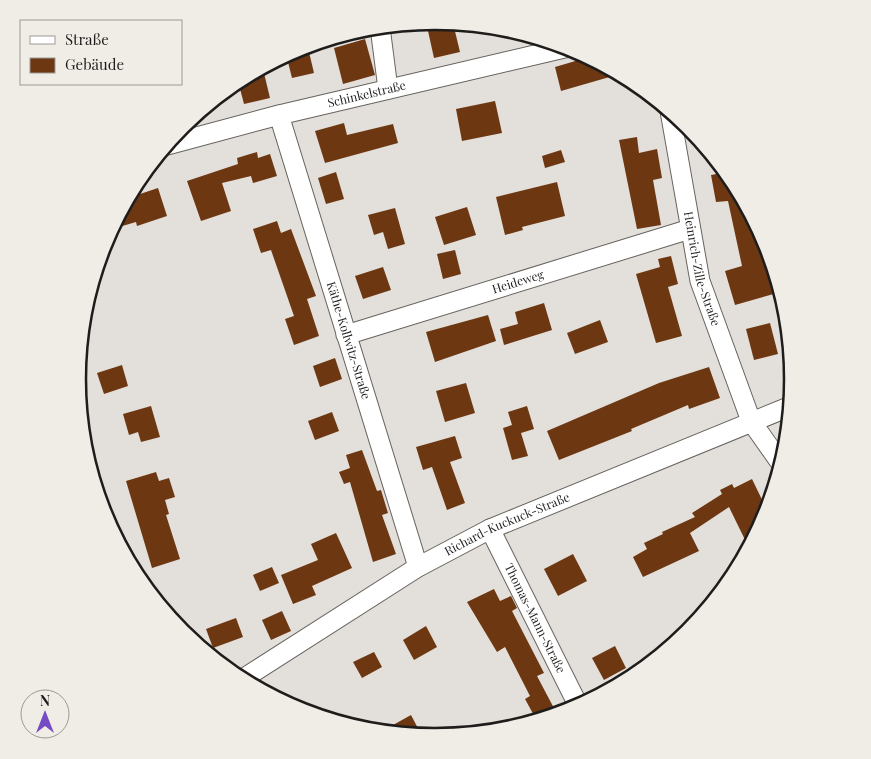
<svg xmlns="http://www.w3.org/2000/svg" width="871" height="759" viewBox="0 0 871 759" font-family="'Playfair Display',serif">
<rect width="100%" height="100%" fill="#e3dfda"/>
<g fill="#6d3712">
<path d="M436,21L453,23L460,52L434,58L426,22Z"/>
<path d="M365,39L375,75L343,84L334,48Z"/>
<path d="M309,52L314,73L292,78L287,58Z"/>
<path d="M589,57L620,74L561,91L555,67Z"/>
<path d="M264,73L270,98L244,104L238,81Z"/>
<path d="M495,101L502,133L462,141L456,109Z"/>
<path d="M344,123L347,135L393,124L398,143L325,163L315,131Z"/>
<path d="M637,137L639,153L657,149L662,178L653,180L661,225L637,229L619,140Z"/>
<path d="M561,150L565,162L545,168L542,156Z"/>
<path d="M257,152L258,158L270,154L277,176L253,183L251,176L222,183L231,211L201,221L187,181L238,164L237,158Z"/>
<path d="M336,172L344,199L326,204L318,178Z"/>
<path d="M727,172L734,181L763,236L777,293L735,305L725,271L742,266L728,201L716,202L711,175Z"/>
<path d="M557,182L565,216L522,227L523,230L505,235L496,197Z"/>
<path d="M158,188L167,216L137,226L136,222L112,229L128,198Z"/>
<path d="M467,207L476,235L444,245L435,217Z"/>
<path d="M395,208L405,244L388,249L383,232L374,235L368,215Z"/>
<path d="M277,221L281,233L291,229L316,296L307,299L319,336L294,345L285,319L294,316L271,250L261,253L253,229Z"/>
<path d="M455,250L461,274L443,279L437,254Z"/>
<path d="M671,256L678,284L668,287L682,336L656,343L636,274L660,267L658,259Z"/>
<path d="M383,267L391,290L363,299L355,276Z"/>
<path d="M544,303L552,330L504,345L500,329L518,324L515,312Z"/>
<path d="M488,315L496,341L435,362L426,332Z"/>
<path d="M600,320L608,342L575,354L567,333Z"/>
<path d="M770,323L778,354L754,360L746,329Z"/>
<path d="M335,358L342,379L320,387L313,366Z"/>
<path d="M122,365L128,386L104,394L97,373Z"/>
<path d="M709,367L720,398L689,409L688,405L631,429L632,431L559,460L547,431L659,383Z"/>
<path d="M466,383L475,413L445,422L436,391Z"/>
<path d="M151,406L160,437L141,442L138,432L129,435L123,414Z"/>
<path d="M527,406L534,429L521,433L528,456L512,460L503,428L512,425L508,412Z"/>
<path d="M332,412L339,431L315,440L308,421Z"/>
<path d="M455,436L462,458L450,462L465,503L447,510L432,467L423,470L416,447Z"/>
<path d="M362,450L377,491L381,490L388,513L382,515L396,554L373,562L350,482L344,484L339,472L350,468L346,455Z"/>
<path d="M156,472L159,481L169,478L175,497L165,500L169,514L166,515L180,559L152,568L126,481Z"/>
<path d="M752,479L768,512L749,548L729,507L690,533L699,551L643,577L633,557L647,549L644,543L663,534L662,532L695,517L692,513L722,494L720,490L732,484L734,488Z"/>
<path d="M336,533L352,568L312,586L316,595L293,604L281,575L318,560L311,544Z"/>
<path d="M573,554L587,581L558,596L544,569Z"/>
<path d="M272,567L279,583L260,591L253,575Z"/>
<path d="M494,589L500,601L511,596L517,608L512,611L544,673L537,676L556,712L541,720L537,721L525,699L530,696L505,647L497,652L467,602Z"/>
<path d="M282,611L291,631L271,640L262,620Z"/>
<path d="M236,618L243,637L213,648L206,629Z"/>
<path d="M426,626L437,647L414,660L403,640Z"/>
<path d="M615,646L626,668L604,680L592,658Z"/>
<path d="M374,652L382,667L362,678L353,662Z"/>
<path d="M411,715L422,736L398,734L393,725Z"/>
</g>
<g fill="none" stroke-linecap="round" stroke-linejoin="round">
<defs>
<g id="street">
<path d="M380,27L388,89"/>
<path id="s1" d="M670,111L700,281L751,421L782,465"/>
<path id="s2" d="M279,115L418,567"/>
<path id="s3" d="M167,145L279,115L569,47"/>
<path id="s4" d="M346,335L690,229"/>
<path id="s5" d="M490,529L579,707"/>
<path id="s6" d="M241,680L418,567L490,529L791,406"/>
</g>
</defs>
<use href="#street" stroke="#66635e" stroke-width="21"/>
<use href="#street" stroke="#fff" stroke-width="19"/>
</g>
<g text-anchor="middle" stroke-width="5" stroke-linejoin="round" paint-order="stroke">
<g font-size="12" fill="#1f1d1c" stroke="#f0ede7">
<text dy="4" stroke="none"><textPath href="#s3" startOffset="206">Schinkelstraße</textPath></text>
<text dy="4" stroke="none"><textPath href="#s1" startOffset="161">Heinrich-Zille-Straße</textPath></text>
<text dy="4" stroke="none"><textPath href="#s4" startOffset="180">Heideweg</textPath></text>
<text dy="4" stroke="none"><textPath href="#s2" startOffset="236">Käthe-Kollwitz-Straße</textPath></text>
<text dy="4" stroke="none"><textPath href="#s6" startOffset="309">Richard-Kuckuck-Straße</textPath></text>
<text dy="4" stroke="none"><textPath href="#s5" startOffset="100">Thomas-Mann-Straße</textPath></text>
</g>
</g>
<path d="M0 0H871V759H0ZM86 379a349 349 0 1 1 698 0a349 349 0 1 1-698 0Z" fill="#f0ede7" fill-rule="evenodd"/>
<path fill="none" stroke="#1f1d1c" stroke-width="2.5" d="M86 379a349 349 0 1 1 698 0a349 349 0 1 1-698 0Z"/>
<rect x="20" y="20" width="162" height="65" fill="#f0ede7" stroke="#9c9a96"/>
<rect x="30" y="36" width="25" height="8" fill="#ffffff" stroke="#9c9a96"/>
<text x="65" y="45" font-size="15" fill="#1f1d1c">Straße</text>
<rect x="30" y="58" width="25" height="15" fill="#6d3712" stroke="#9c9a96"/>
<text x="65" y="70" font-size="15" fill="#1f1d1c">Gebäude</text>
<g transform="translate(45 714)"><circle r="24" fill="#f0ede7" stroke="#9c9a96"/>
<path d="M0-4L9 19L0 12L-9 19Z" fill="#764cc5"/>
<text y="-8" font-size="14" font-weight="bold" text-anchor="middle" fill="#1f1d1c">N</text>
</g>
</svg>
